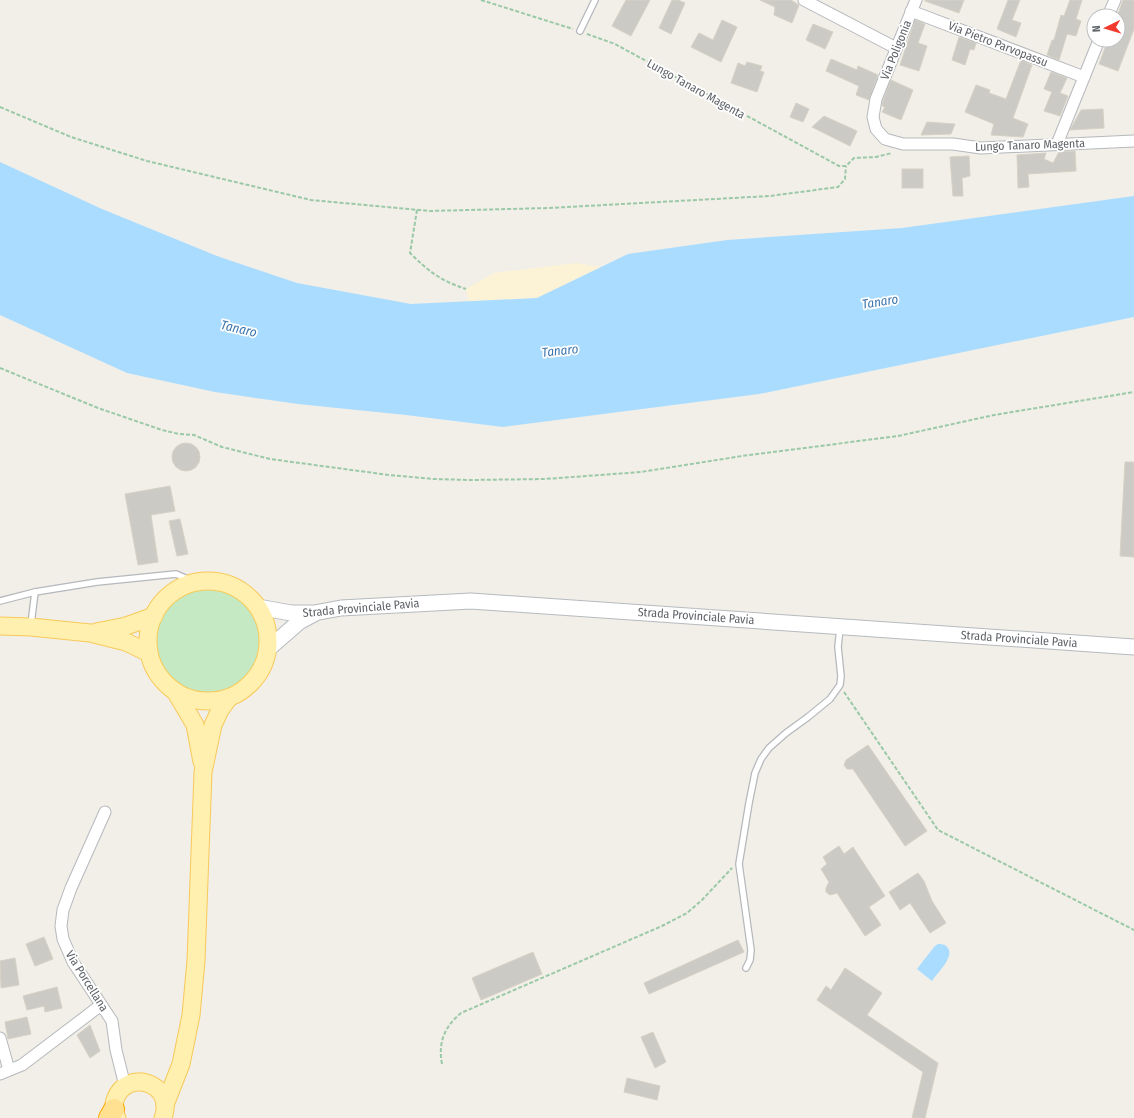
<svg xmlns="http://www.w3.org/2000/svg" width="1134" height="1118" viewBox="0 0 1134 1118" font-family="'Fira Sans Condensed',sans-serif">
<rect width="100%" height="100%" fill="#f1efe8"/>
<circle fill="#c4e9c3" cx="208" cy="640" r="52"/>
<path fill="#fcf3d7" d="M577,263L601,267L537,298L469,301L466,289L494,273Z"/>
<g fill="#aadcff">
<path d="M0,162L102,209L217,256L297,283L411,304L537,298L628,254L727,240L902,228L1134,196V317L759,394L503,427L406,415L298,404L215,392L127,373L0,315Z"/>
<path d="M938,944C941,944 945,944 947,947C956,956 937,973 932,981L917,969L934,947Z"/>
</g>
<g fill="#cccac4" stroke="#d7d1c5">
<path d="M626,0H650L631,36L612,26Z"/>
<path d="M672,0H678L685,3L671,34L659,28Z"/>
<path d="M760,0H791L799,5L792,23L774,15L775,7Z"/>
<path d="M925,0H964L959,13L925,1Z"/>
<path d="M1008,0H1020L1012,20L1021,23L1016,37L997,29Z"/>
<path d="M1070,0H1082L1076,19L1081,21L1076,36L1067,34L1059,60L1047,55L1052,40H1054L1061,15L1064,16Z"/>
<path d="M1123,0H1134V29L1118,71L1099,64L1108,40H1118V14Z"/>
<path d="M722,20L737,27L721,62L691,47L699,33L713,40Z"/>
<path d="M915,20L925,24L918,43L927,46L919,71L900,65Z"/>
<path d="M813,24L833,32L825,49L806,40Z"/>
<path d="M959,37L976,43L974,50L970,49L965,65L952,60Z"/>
<path d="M831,59L857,70L858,66L878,75L869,100L856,95L859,86L826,71Z"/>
<path d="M1021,60L1032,65L1013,118L1028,124L1023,137L991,135L994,124L965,112L976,85L990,90L989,93L1006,99Z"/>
<path d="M747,62L762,66L760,71L764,72L757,92L731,83L738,63L745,66Z"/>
<path d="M1051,72L1067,78L1060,93L1068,96L1060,116L1044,111L1052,92L1044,89Z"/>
<path d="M891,80L913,90L901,120L882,112L885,107L882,106L883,101Z"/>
<path d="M796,103L809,109L803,122L790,117Z"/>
<path d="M1103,109L1104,128L1070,130L1081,110Z"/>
<path d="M824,116L857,131L850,146L812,127Z"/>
<path d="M927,122L955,124L951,134L921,135Z"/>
<path d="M1075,151L1076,171L1028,174L1029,187L1018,188L1017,155L1046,153L1044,159L1053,163L1059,152Z"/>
<path d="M969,156L970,176L962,178L963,196H953L950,157Z"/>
<rect x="902" y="169" width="21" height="19"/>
<circle cx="186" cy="457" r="14"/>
<path d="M1125,462H1134V557L1120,556Z"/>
<path d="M170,486L175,511L151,515L158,562L138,565L125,494Z"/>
<path d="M180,519L188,554L177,556L169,521Z"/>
<path d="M868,745L927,831L905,846L853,769H847L844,765L846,760Z"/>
<path d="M839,846L844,854L853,847L885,896L869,907L881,925L865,936L837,893L830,895L826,892V888L829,882L821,869L827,864L823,857Z"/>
<path d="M918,873L924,881L932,901L946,923L930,933L910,903L900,910L889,892Z"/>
<path d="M44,937L53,959L35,966L26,944Z"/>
<path d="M738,940L744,952L649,994L644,983Z"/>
<path d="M533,952L542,974L481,1000L472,978Z"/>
<path d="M15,958L19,985L1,988L0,961Z"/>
<path d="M845,968L882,993L867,1015L938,1063L925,1118H912L923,1072L817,1000L826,986L831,990Z"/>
<path d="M57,987L62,1008L45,1012L44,1006L27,1010L23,996Z"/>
<path d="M27,1017L31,1034L8,1039L5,1022Z"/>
<path d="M90,1025L100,1051L90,1058L77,1035Z"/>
<path d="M653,1032L666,1062L655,1068L641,1037Z"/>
<path d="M627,1078L660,1086L657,1100L624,1092Z"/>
</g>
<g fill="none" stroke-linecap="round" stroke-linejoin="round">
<defs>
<g id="lane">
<path d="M580,31L595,0"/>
<path d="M0,601L35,592L97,582L176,574L194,582"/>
<path d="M31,624L35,592"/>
<path d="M746,968L750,960L751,950L739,864L749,803L755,773L761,759L769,748L786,733L808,717L830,699L840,685L841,676L838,647L840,628"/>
</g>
<g id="street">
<path d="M804,0L896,48"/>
<path d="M916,0L876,99L873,117L876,129L885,139L903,144H953L981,148L1134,141"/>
<path d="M911,11L1084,77"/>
<path d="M1108,16L1115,0"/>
<path d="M1057,144L1099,40"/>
<path d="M105,812L71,888L63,910L61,926L63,939L73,962L112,1021L116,1050L125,1086"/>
<path d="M0,1038L9,1070"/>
<path d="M0,1074L22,1065L101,1005"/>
</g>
<g id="secondary">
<path d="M258,607L291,613H314L341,608L471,601L1134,647"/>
<path d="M268,649L299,622L314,614"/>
</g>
<g id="primary">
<circle cx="208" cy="641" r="60"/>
<path d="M0,626L31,627L90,633L126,642L149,653"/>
<path d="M96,632L126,626L154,616"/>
<path d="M175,691L195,725L202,762"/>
<path d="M165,1105L181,1064L191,1015L196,961L203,772L213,725L220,710L228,699"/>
<path d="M117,1118C114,1112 113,1106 115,1100C126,1067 176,1083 163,1118"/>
</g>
<path id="highway" d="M109,1118L114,1109"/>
</defs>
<use href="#lane" stroke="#b5b8bc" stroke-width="8"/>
<use href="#street" stroke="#b5b8bc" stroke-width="13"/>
<use href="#secondary" stroke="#b6babf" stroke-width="17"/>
<use href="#primary" stroke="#f8c95a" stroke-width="19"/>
<use href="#highway" stroke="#f9a600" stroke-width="22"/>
<g stroke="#9bc9a7" stroke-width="2" stroke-dasharray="4 2" stroke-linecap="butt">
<path d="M481,0L573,29"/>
<path d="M587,34L615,44L839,166H846L854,158L876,157L892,153"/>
<path d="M0,107L71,137L147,161L311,200L430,211L549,208L770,196L838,187L845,179L846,166"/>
<path d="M417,210L410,253C428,271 441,281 466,289"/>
<path d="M0,368L98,408L162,430L179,434L194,435L222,447L270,459L389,475L434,479L470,480L545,479L641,472L742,456L898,436L994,415L1134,392"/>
<path d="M844,692L938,830L1134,930"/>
<path d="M442,1064C438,1043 444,1027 461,1013L662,926L687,913L702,900L732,868"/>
</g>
<use href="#lane" stroke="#fff" stroke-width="5.5"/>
<use href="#street" stroke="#fff" stroke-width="11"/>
<use href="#secondary" stroke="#fff" stroke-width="15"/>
<use href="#primary" stroke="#fff0af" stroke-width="17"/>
<use href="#highway" stroke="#ffe191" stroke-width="20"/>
</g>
<g text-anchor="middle" stroke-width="3.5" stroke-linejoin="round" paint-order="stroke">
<g font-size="12" fill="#5f6368" stroke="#fff">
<text transform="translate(998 44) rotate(21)" y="4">Via Pietro Parvopassu</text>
<text transform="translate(896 50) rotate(-68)" y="4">Via Poligonia</text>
<text transform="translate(696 89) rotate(29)" y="4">Lungo Tanaro Magenta</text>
<text transform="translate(1030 145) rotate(-2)" y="4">Lungo Tanaro Magenta</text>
<text transform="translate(361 608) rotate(-5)" y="4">Strada Provinciale Pavia</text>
<text transform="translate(696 616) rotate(4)" y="4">Strada Provinciale Pavia</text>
<text transform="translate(1019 639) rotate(4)" y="4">Strada Provinciale Pavia</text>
<text transform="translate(87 981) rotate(58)" y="4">Via Porcellana</text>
</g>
<g font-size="13" font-style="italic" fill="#3d76ae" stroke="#fff">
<text transform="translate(880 301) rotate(-9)" y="5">Tanaro</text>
<text transform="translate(239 328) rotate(13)" y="5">Tanaro</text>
<text transform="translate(560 350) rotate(-6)" y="5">Tanaro</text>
</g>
</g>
<g transform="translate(1106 28) rotate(265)"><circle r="19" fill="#ffffff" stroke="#bfc1c3"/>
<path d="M0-3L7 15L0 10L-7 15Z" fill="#f2392d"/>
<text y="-6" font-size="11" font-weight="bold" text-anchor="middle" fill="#5f6368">N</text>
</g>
</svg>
